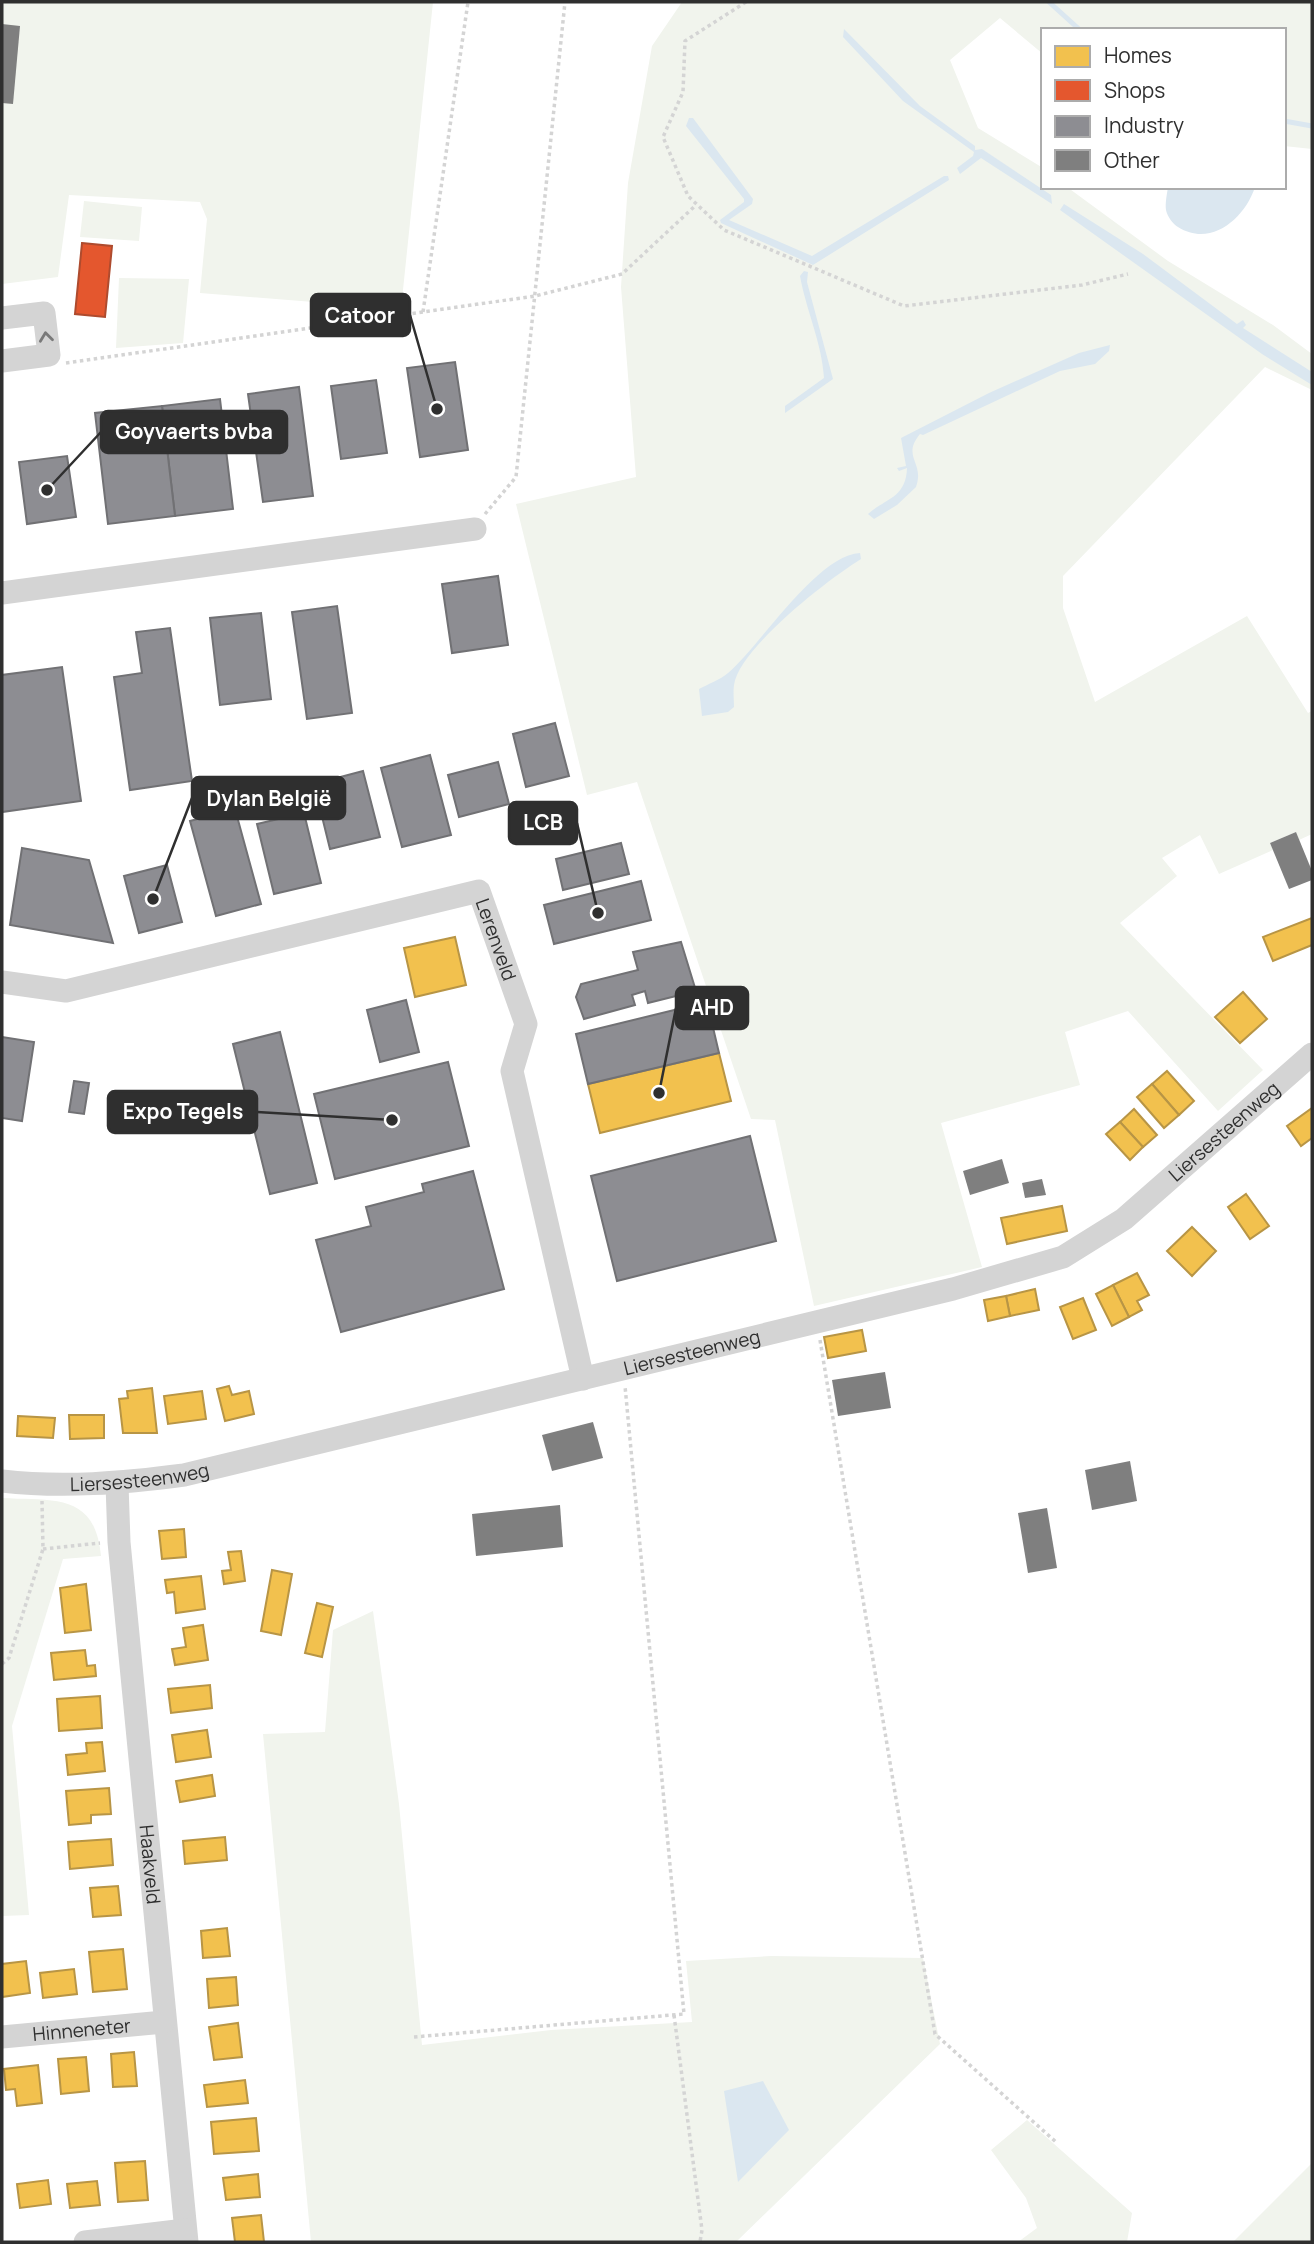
<svg xmlns="http://www.w3.org/2000/svg" width="1314" height="2244" viewBox="0 0 1314 2244" font-family="Manrope,sans-serif">
<rect width="100%" height="100%" fill="#fff"/>
<g fill="#f1f4ed">
<path d="M2,2H433L401,309L200,293L207,219L200,202L69,195L58,277L2,284Z"/>
<path d="M682,2H1312V149L1284,146V30H1043V54L1000,18L950,60L978,128L1043,168V187H1067L1168,261L1273,325L1312,354V390L1265,367L1063,576V608L1095,702L1247,616L1308,713L1312,711V834L1299,840L1296,832L1270,843L1273,850L1219,874L1200,835L1162,858L1177,876L1120,923L1263,1070L1218,1111L1128,1011L1065,1032L1080,1085L941,1123L982,1267L814,1306L775,1120L751,1119L637,782L587,795L516,504L636,477L621,287L628,183L652,46Z"/>
<path d="M84,201L142,207L139,241L80,237Z"/>
<path d="M119,278L189,279L183,343L116,348Z"/>
<path d="M2,1498C53,1501 95,1492 101,1556L63,1559L12,1726L29,1915L2,1916Z"/>
<path d="M373,1611L399,1804L422,2045L551,2030L692,2022L686,1961L771,1956L923,1958L940,2044L736,2242H311L263,1734L325,1732L333,1630Z"/>
<path d="M1027,2120L1132,2213L1127,2242H1018L1037,2228L1026,2198L991,2150Z"/>
<path d="M1312,2163V2242H1233Z"/>
</g>
<g fill="#dbe7f0">
<path d="M844,29L920,106L975,146V150L982,149L1051,195L1052,204L981,158L960,174L957,168L973,156L974,152L903,101L843,37Z"/>
<path d="M689,118H693L753,199L752,204L729,220L812,256L944,176H948L949,180L813,265L721,223L720,220L744,202V199L686,126Z"/>
<path d="M1168,187H1255C1245,218 1211,248 1178,227C1173,224 1167,216 1166,210C1165,203 1167,194 1168,187Z"/>
<path d="M1064,204L1143,254L1237,324L1243,320L1246,325L1243,328L1312,372V385L1262,354L1060,210Z"/>
<path d="M804,271L808,272L807,282L833,379L785,413V406L824,378C822,343 806,310 800,276Z"/>
<path d="M1110,345L1109,351L1095,364L1060,371L923,435L920,434C901,457 925,462 916,487L897,505L874,519L868,514C886,498 906,498 907,468L899,471L897,468L906,466L901,438L989,393L1079,353Z"/>
<path d="M860,553L861,559C830,578 739,648 734,685C733,692 734,700 734,707L728,712L702,716L699,689C708,684 720,680 728,673C759,647 817,555 860,553Z"/>
<path d="M763,2081L789,2130L738,2182L724,2091Z"/>
</g>
<g fill="#f2c14e" stroke="#b89545" stroke-width="2">
<path d="M1312,918V945L1273,961L1263,937Z"/>
<path d="M455,937L466,985L415,997L404,948Z"/>
<path d="M1243,992L1267,1019L1240,1043L1215,1017Z"/>
<path d="M719,1053L731,1101L600,1133L588,1084Z"/>
<path d="M1167,1071L1194,1101L1179,1115L1152,1084Z"/>
<path d="M1152,1084L1179,1115L1164,1128L1137,1097Z"/>
<path d="M1312,1108V1138L1301,1146L1287,1126Z"/>
<path d="M1134,1109L1157,1135L1143,1147L1120,1122Z"/>
<path d="M1120,1122L1143,1147L1130,1160L1106,1134Z"/>
<path d="M1246,1194L1269,1226L1250,1239L1228,1207Z"/>
<path d="M1062,1206L1067,1231L1007,1244L1001,1218Z"/>
<path d="M1192,1227L1216,1251L1192,1276L1167,1251Z"/>
<path d="M1137,1273L1149,1295L1137,1301L1142,1310L1129,1317L1113,1285Z"/>
<path d="M1113,1285L1129,1317L1112,1326L1096,1294Z"/>
<path d="M1035,1289L1039,1310L1010,1316L1006,1296Z"/>
<path d="M1006,1296L1010,1316L988,1321L984,1300Z"/>
<path d="M1083,1298L1096,1330L1073,1339L1060,1307Z"/>
<path d="M862,1330L866,1351L828,1358L824,1337Z"/>
<path d="M229,1386L232,1395L249,1391L254,1414L225,1421L217,1389Z"/>
<path d="M152,1388L157,1433H123L119,1399L128,1398L127,1391Z"/>
<path d="M202,1391L206,1419L168,1424L164,1396Z"/>
<path d="M69,1415H104V1438L70,1439Z"/>
<path d="M18,1416L55,1418L53,1438L17,1436Z"/>
<path d="M184,1529L186,1557L162,1559L159,1531Z"/>
<path d="M241,1551L245,1581L224,1584L222,1571L231,1570L228,1552Z"/>
<path d="M272,1570L292,1574L281,1635L261,1631Z"/>
<path d="M201,1576L205,1609L176,1613L174,1592L167,1593L165,1580Z"/>
<path d="M86,1584L91,1630L65,1633L60,1588Z"/>
<path d="M317,1603L333,1607L322,1657L305,1653Z"/>
<path d="M203,1625L208,1660L175,1665L172,1649L186,1647L183,1628Z"/>
<path d="M85,1650L87,1666L95,1665L96,1676L54,1680L51,1653Z"/>
<path d="M210,1685L212,1708L171,1713L168,1689Z"/>
<path d="M100,1696L102,1728L59,1731L57,1699Z"/>
<path d="M207,1730L211,1757L176,1762L172,1735Z"/>
<path d="M102,1742L105,1771L68,1775L66,1755L87,1753L86,1743Z"/>
<path d="M212,1775L215,1796L180,1802L176,1781Z"/>
<path d="M109,1788L111,1814L91,1815V1823L69,1825L66,1791Z"/>
<path d="M225,1837L227,1860L185,1864L183,1841Z"/>
<path d="M111,1839L113,1865L70,1869L68,1842Z"/>
<path d="M118,1886L121,1915L93,1917L90,1888Z"/>
<path d="M227,1928L230,1956L203,1958L201,1931Z"/>
<path d="M123,1949L127,1989L93,1992L89,1952Z"/>
<path d="M26,1961L30,1993L2,1997V1964Z"/>
<path d="M74,1969L77,1994L43,1998L40,1973Z"/>
<path d="M236,1977L238,2005L209,2008L207,1979Z"/>
<path d="M238,2023L242,2057L214,2060L209,2027Z"/>
<path d="M134,2052L137,2086L113,2087L111,2054Z"/>
<path d="M86,2057L89,2091L61,2094L58,2059Z"/>
<path d="M38,2065L42,2103L17,2106L15,2089L6,2090L4,2069Z"/>
<path d="M245,2080L248,2103L207,2107L204,2085Z"/>
<path d="M256,2118L259,2151L214,2154L211,2122Z"/>
<path d="M145,2161L148,2200L118,2202L115,2163Z"/>
<path d="M258,2174L260,2197L226,2200L223,2178Z"/>
<path d="M48,2180L51,2204L20,2208L17,2184Z"/>
<path d="M97,2181L100,2205L70,2208L67,2184Z"/>
<path d="M261,2215L264,2242H235L232,2218Z"/>
</g>
<path fill="#e4572e" stroke="#ae4b2e" stroke-width="2" d="M82,243L112,246L105,317L75,314Z"/>
<g fill="#8d8d92" stroke="#717174" stroke-width="2">
<path d="M455,362L468,450L420,457L407,368Z"/>
<path d="M376,380L387,453L341,459L331,386Z"/>
<path d="M299,387L313,496L263,502L248,394Z"/>
<path d="M220,399L233,509L175,516L162,406Z"/>
<path d="M162,406L175,516L108,524L95,413Z"/>
<path d="M67,456L76,517L27,524L19,462Z"/>
<path d="M498,576L508,645L452,653L442,584Z"/>
<path d="M337,606L352,713L307,719L292,612Z"/>
<path d="M261,613L271,699L220,705L210,618Z"/>
<path d="M170,628L192,781L130,790L114,677L142,673L136,632Z"/>
<path d="M62,667L81,801L2,812V675Z"/>
<path d="M555,723L569,776L526,787L513,734Z"/>
<path d="M430,755L451,835L402,847L381,768Z"/>
<path d="M498,762L509,804L459,817L448,775Z"/>
<path d="M363,771L380,837L330,849L314,784Z"/>
<path d="M235,809L261,904L216,916L190,821Z"/>
<path d="M304,813L321,883L274,894L257,824Z"/>
<path d="M621,843L629,874L563,890L556,859Z"/>
<path d="M22,848L89,860L113,943L10,925Z"/>
<path d="M167,865L182,922L139,933L124,876Z"/>
<path d="M641,881L651,920L554,944L544,905Z"/>
<path d="M681,942L696,991L648,1003L645,991L632,995L635,1005L584,1019L576,997L581,984L638,970L633,952Z"/>
<path d="M406,1000L419,1052L380,1062L367,1010Z"/>
<path d="M707,1002L719,1053L588,1084L576,1034Z"/>
<path d="M280,1032L317,1183L270,1194L233,1044Z"/>
<path d="M2,1037L34,1042L22,1121L2,1118Z"/>
<path d="M448,1062L469,1146L335,1179L314,1094Z"/>
<path d="M74,1081L89,1083L84,1114L69,1112Z"/>
<path d="M750,1136L776,1241L617,1281L591,1176Z"/>
<path d="M473,1171L504,1289L341,1332L316,1240L371,1226L366,1207L424,1192L422,1184Z"/>
</g>
<g fill="none" stroke-linecap="round" stroke-linejoin="round">
<g stroke="#dbe7f0" stroke-width="5">
<path d="M1049,2L1080,30"/>
<path d="M1284,121L1312,126"/>
</g>
</g>
<g fill="#7f7f7f">
<path d="M2,24L20,26L13,104L2,103Z"/>
<path d="M1296,832L1312,871V880L1289,889L1270,843Z"/>
<path d="M1002,1159L1009,1183L970,1195L963,1171Z"/>
<path d="M1042,1179L1046,1195L1025,1198L1022,1183Z"/>
<path d="M885,1372L891,1408L838,1416L832,1380Z"/>
<path d="M593,1422L603,1458L552,1471L542,1435Z"/>
<path d="M1130,1461L1137,1501L1092,1510L1085,1470Z"/>
<path d="M560,1505L563,1547L476,1556L472,1514Z"/>
<path d="M1047,1508L1057,1568L1028,1573L1018,1513Z"/>
</g>
<g fill="none" stroke-linecap="round" stroke-linejoin="round">
<g stroke="#d4d4d4" stroke-width="3.5" stroke-dasharray="3.5 3.5" stroke-linecap="butt">
<path d="M746,2L685,41L683,92L663,137L688,196L724,230L904,306L1082,285L1128,274"/>
<path d="M423,312L468,2"/>
<path d="M66,363L535,296L622,274L696,205"/>
<path d="M485,514L516,477L565,2"/>
<path d="M820,1340L935,2034L1056,2142"/>
<path d="M43,1549L100,1543"/>
<path d="M2,1664L9,1658L43,1549L42,1501"/>
<path d="M674,2015L702,2230L700,2242"/>
<path d="M414,2037L684,2014L625,1386"/>
</g>
<g stroke="#d4d4d4" stroke-width="23">
<path d="M2,318L44,313L49,355L2,361"/>
<path d="M2,593L475,529"/>
<path id="s1" d="M2,982L66,991L479,891L526,1024L512,1071L583,1379"/>
<path id="s2" d="M2,1481C63,1488 123,1483 184,1475L953,1289L1063,1257L1124,1219L1312,1054"/>
<path id="s3" d="M117,1484L119,1542L187,2242"/>
<path id="s4" d="M2,2037L164,2022"/>
<path d="M85,2242L185,2230"/>
</g>
</g>
<defs><path id="oneway-chevron" d="M-2-3.5L2.5 0L-2 3.5" fill="none" stroke-width="1.6" stroke-linecap="round" stroke-linejoin="round" transform="scale(1.75)"/></defs>
<use stroke="#797979" href="#oneway-chevron" transform="translate(46 337) rotate(-97)"/>
<g text-anchor="middle" stroke-width="7" stroke-linejoin="round" paint-order="stroke">
<g font-size="19" fill="#2f2f2f" stroke="#fff">
<text dy="7" stroke="none"><textPath href="#s1" startOffset="541">Lerenveld</textPath></text>
<text dy="7" stroke="none"><textPath href="#s2" startOffset="1293">Liersesteenweg</textPath></text>
<text dy="7" stroke="none"><textPath href="#s2" startOffset="705">Liersesteenweg</textPath></text>
<text dy="7" stroke="none"><textPath href="#s2" startOffset="138">Liersesteenweg</textPath></text>
<text dy="7" stroke="none"><textPath href="#s3" startOffset="382">Haakveld</textPath></text>
<text dy="7" stroke="none"><textPath href="#s4" startOffset="80">Hinneneter</textPath></text>
</g>
</g>
<path fill="none" stroke="#2f2f2f" stroke-width="2.5" d="M437 409L410 315M47 490L101 432M153 899L192 798M598 913L577 823M659 1093L676 1008M392 1120L257 1112"/>
<g fill="#2f2f2f" stroke="#fff" stroke-width="2.5">
<circle cx="437" cy="409" r="7"/>
<circle cx="47" cy="490" r="7"/>
<circle cx="153" cy="899" r="7"/>
<circle cx="598" cy="913" r="7"/>
<circle cx="659" cy="1093" r="7"/>
<circle cx="392" cy="1120" r="7"/>
</g>
<g fill="#2f2f2f" stroke="#2f2f2f" stroke-width="2.5">
<rect x="311" y="294" width="99" height="42" rx="7"/>
<rect x="101" y="411" width="186" height="42" rx="7"/>
<rect x="192" y="777" width="153" height="42" rx="7"/>
<rect x="509" y="802" width="68" height="42" rx="7"/>
<rect x="676" y="987" width="72" height="42" rx="7"/>
<rect x="108" y="1091" width="149" height="42" rx="7"/>
</g>
<g font-size="21" text-anchor="middle" font-weight="bold" fill="#fff">
<text x="360" y="323">Catoor</text>
<text x="194" y="439">Goyvaerts bvba</text>
<text x="269" y="806">Dylan België</text>
<text x="543" y="830">LCB</text>
<text x="712" y="1015">AHD</text>
<text x="183" y="1119">Expo Tegels</text>
</g>
<rect width="1314" height="2244" fill="none" stroke="#2f2f2f" stroke-width="7"/>
<rect x="1041" y="28" width="245" height="161" fill="#ffffff" stroke="#acacac" stroke-width="2"/>
<rect x="1055" y="46" width="35" height="21" fill="#f2c14e" stroke="#acacac" stroke-width="2"/>
<text x="1104" y="63" font-size="21" fill="#2f2f2f">Homes</text>
<rect x="1055" y="80" width="35" height="21" fill="#e4572e" stroke="#acacac" stroke-width="2"/>
<text x="1104" y="98" font-size="21" fill="#2f2f2f">Shops</text>
<rect x="1055" y="116" width="35" height="21" fill="#8d8d92" stroke="#acacac" stroke-width="2"/>
<text x="1104" y="133" font-size="21" fill="#2f2f2f">Industry</text>
<rect x="1055" y="150" width="35" height="21" fill="#7f7f7f" stroke="#acacac" stroke-width="2"/>
<text x="1104" y="168" font-size="21" fill="#2f2f2f">Other</text>
</svg>
